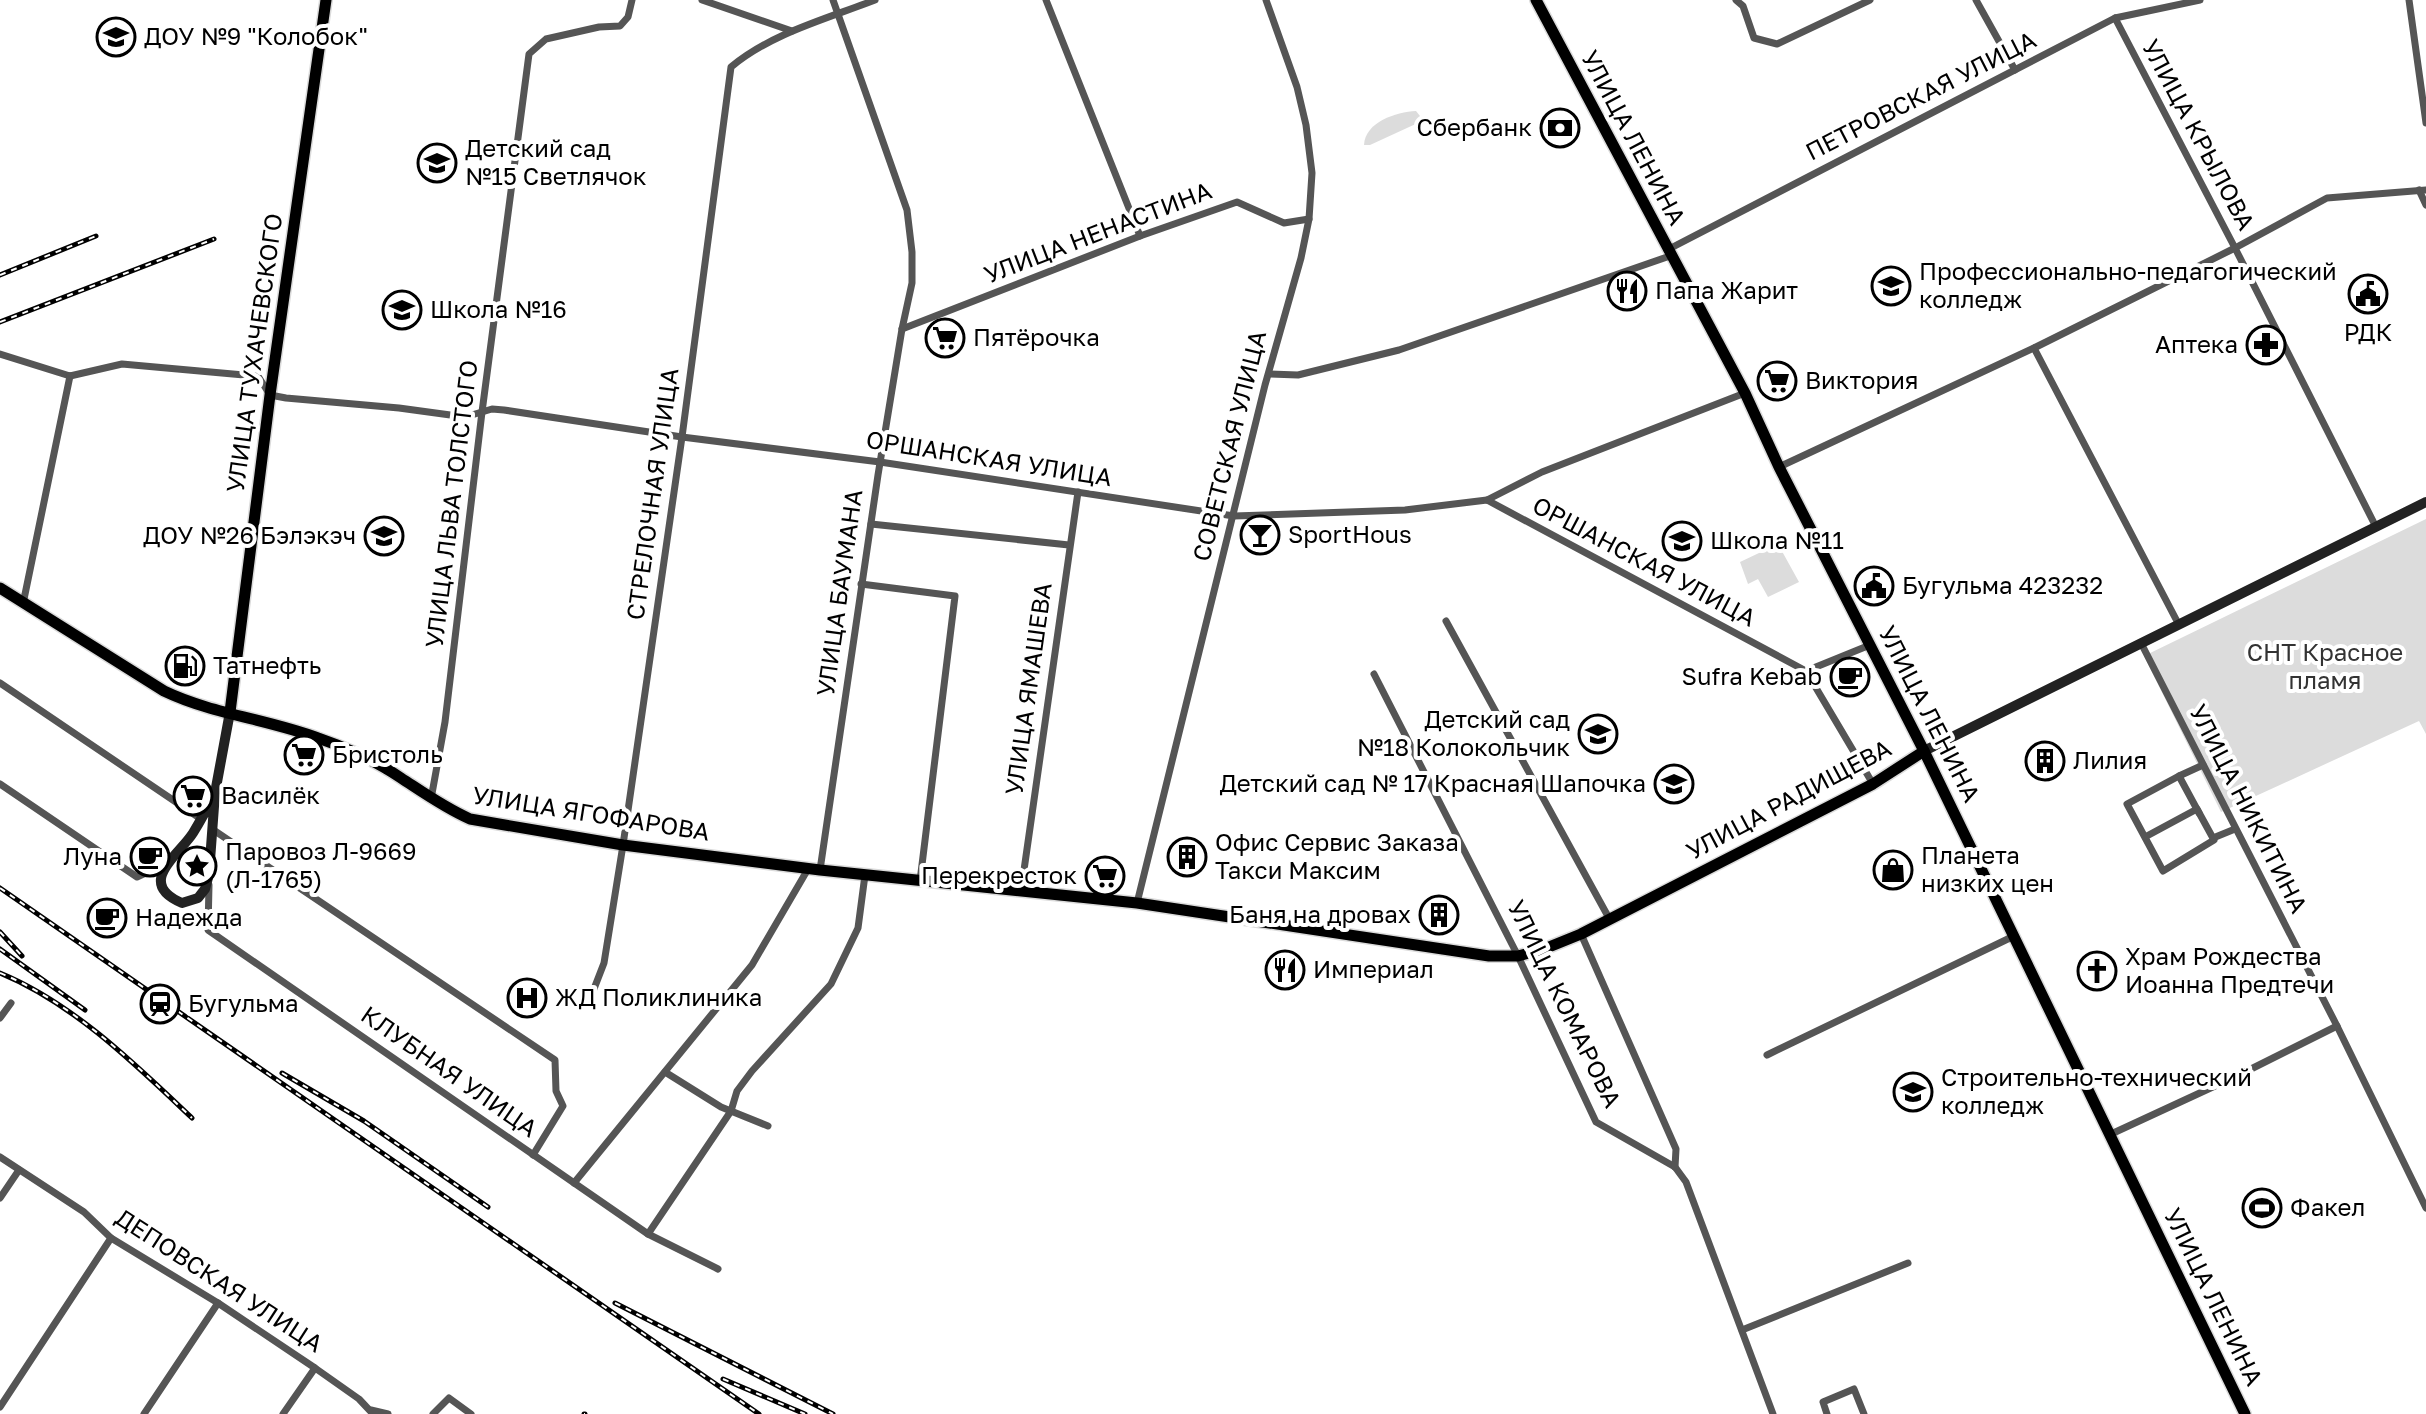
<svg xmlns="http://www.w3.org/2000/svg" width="2426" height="1414" viewBox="0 0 2426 1414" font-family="'Golos Text',sans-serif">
<rect width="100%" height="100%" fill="#fff"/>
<g fill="#dcdcdc">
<path d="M1416,111L1420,116V122L1370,145H1364C1365,122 1396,112 1416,111Z"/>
<path d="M2426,519V734L2419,721L2221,812L2144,656Z"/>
<path d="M1778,544L1799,582L1768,597L1758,579L1748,584L1740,562Z"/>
</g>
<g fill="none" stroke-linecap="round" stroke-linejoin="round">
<defs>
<g id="primary">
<path d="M1536,0L1745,393L1779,467L1924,751L2245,1414"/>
<path d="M0,588L164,691C212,714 267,719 318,738C347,748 376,761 401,778C424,793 445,808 470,819L623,845L820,870L1137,903L1489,956H1518L1544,949L1581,934L1873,784L1924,751"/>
<path d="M230,712L270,395L326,0"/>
</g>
</defs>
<use href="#primary" stroke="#dbdbdb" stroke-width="14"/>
<g stroke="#555" stroke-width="7">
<path d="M702,0L792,31"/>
<path d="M1046,0L1140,236"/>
<path d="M1736,0L1743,6L1754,38L1777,44L1870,0"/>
<path d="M1976,0L2015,70"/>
<path d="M2409,0L2426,123"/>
<path d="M2115,18L2235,248L2376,527"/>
<path d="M2419,190L2426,205"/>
<path d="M1667,250L2115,18L2200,0"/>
<path d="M902,329L1140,236L1237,202L1284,223L1309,219"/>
<path d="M2034,348L2179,625"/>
<path d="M0,354L70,376"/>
<path d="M1269,374L1298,375L1399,350L1670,256"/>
<path d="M70,376L122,364L255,376H258L270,395L286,398L399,408L465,417L492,409L504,410L682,437L880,462L1234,516L1405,510L1487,500L1806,671L1870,645"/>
<path d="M1779,467L2034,348L2235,248L2327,198L2426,190"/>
<path d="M1487,500L1542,472L1745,393"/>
<path d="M871,524L1069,545"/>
<path d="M861,584L955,596L920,881"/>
<path d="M23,604L70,376"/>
<path d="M1446,621L1610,920"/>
<path d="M2141,643L2337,1026L2426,1208"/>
<path d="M1806,671L1873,784"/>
<path d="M1374,674L1518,956L1596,1122L1675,1167L1686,1182L1773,1414"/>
<path d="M0,683L201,819"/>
<path d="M0,784L137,877L165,864"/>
<path d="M431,799L445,722L482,412L529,54L546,39L599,27L620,26L628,17L632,0"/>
<path d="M2199,813L2179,776L2203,765"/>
<path d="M212,829L555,1060L556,1091L563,1106L533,1155"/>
<path d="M2145,837L2197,809L2214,840L2163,871L2127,804L2179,776"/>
<path d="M2213,838L2235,829"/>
<path d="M820,870L878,475L902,329L912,283V252L907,210L833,0"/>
<path d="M209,885L208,930L648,1234L718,1269"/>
<path d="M1021,891L1078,492"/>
<path d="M1137,903L1265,385L1301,258L1309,219L1312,173L1306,125L1297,87L1266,0"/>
<path d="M1581,934L1676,1149L1675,1167"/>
<path d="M592,994L604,963L623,845L682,437L731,67C772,33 826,19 875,0"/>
<path d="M0,1018L11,1003"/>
<path d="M1767,1055L2014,936"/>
<path d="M665,1072L721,1107L768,1126"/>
<path d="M2109,1135L2243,1073L2337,1026"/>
<path d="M0,1157L84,1212L111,1238L218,1303L315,1368L359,1399L373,1414"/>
<path d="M574,1183L752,965L808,869"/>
<path d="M0,1198L19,1170"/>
<path d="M648,1234L731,1111L737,1091L752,1071L831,984L858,928L865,875"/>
<path d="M1742,1330L1908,1263"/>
<path d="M0,1407L111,1238"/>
<path d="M371,1410L388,1414"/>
<path d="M144,1414L218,1303"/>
<path d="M283,1414L315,1368"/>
<path d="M433,1414L449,1398L471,1414"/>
<path d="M1827,1414L1823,1402L1854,1389L1864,1414"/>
</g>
<g stroke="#222" stroke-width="10">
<path d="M1924,751L2426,502"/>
<path d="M215,793C208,807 201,820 193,833C179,855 135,883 182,903L198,898L205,889L209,874L215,793L230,712"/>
</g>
<use href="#primary" stroke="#000" stroke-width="11"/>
<defs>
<g id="rail">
<path d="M0,275L96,236"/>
<path d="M0,322L214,239"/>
<path d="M0,888L759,1414"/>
<path d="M0,932L22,956"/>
<path d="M0,949L85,1010"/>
<path d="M0,973C73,1003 135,1064 192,1118"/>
<path d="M282,1073L364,1121L488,1207"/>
<path d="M615,1303L833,1414"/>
<path d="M723,1379L805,1414"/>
<path d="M584,1414H585"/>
</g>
</defs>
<use href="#rail" stroke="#000" stroke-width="5"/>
<use href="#rail" stroke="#fff" stroke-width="2" stroke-dasharray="6" stroke-linecap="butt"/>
</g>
<defs>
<symbol id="school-ring" viewBox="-11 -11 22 22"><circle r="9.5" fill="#fff" stroke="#000" stroke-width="1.5"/><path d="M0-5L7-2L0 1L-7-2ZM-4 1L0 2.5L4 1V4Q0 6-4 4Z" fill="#000"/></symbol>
<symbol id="bank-ring" viewBox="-11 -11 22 22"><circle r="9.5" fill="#fff" stroke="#000" stroke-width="1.5"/><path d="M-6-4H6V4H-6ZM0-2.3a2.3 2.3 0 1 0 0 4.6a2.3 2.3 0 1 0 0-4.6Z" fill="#000"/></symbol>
<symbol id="university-ring" viewBox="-11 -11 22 22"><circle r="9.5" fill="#fff" stroke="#000" stroke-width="1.5"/><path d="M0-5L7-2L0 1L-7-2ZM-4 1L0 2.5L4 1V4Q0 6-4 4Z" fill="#000"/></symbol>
<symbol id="restaurant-ring" viewBox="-11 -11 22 22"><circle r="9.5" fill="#fff" stroke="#000" stroke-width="1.5"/><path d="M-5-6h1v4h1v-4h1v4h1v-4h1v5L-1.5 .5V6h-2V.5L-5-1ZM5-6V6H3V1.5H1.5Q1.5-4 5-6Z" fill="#000"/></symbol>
<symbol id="civic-ring" viewBox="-11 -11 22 22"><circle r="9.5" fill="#fff" stroke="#000" stroke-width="1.5"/><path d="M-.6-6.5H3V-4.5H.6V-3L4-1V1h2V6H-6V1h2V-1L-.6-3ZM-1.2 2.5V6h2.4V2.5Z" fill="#000"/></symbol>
<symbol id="supermarket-ring" viewBox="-11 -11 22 22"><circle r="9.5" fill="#fff" stroke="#000" stroke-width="1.5"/><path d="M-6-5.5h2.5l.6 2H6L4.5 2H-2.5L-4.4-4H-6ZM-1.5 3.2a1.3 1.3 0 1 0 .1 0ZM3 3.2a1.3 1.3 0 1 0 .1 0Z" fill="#000"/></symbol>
<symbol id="pharmacy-ring" viewBox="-11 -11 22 22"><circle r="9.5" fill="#fff" stroke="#000" stroke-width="1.5"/><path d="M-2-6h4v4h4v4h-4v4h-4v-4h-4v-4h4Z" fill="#000"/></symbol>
<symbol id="bar-ring" viewBox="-11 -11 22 22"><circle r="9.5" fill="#fff" stroke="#000" stroke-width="1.5"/><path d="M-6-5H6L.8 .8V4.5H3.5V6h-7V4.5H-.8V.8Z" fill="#000"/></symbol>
<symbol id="fuel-ring" viewBox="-11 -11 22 22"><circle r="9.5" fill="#fff" stroke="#000" stroke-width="1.5"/><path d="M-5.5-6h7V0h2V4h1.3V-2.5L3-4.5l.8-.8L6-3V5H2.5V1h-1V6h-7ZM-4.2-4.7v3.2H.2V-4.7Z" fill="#000"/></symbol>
<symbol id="cafe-ring" viewBox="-11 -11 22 22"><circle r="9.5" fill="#fff" stroke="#000" stroke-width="1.5"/><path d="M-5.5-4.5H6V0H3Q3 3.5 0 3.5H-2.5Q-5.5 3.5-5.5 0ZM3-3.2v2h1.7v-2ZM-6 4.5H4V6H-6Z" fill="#000"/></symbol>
<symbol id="building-ring" viewBox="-11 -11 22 22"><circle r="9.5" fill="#fff" stroke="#000" stroke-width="1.5"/><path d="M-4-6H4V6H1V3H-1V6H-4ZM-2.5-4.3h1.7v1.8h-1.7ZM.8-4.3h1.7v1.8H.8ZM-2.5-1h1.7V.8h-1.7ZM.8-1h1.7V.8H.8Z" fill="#000"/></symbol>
<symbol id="sight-ring" viewBox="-11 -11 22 22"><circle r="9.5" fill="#fff" stroke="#000" stroke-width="1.5"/><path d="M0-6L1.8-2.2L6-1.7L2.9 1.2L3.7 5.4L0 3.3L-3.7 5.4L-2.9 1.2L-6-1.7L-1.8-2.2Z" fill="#000"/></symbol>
<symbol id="shop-ring" viewBox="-11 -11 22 22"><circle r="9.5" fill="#fff" stroke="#000" stroke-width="1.5"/><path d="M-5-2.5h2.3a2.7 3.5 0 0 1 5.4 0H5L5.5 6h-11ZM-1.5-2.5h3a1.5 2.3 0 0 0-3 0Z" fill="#000"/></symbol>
<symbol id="church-ring" viewBox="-11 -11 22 22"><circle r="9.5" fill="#fff" stroke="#000" stroke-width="1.5"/><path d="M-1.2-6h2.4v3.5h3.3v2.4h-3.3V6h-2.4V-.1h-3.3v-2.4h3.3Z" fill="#000"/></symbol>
<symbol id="hospital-ring" viewBox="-11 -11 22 22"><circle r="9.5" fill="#fff" stroke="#000" stroke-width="1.5"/><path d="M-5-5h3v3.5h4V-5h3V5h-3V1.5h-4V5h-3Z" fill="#000"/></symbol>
<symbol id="station-ring" viewBox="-11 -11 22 22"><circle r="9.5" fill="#fff" stroke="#000" stroke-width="1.5"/><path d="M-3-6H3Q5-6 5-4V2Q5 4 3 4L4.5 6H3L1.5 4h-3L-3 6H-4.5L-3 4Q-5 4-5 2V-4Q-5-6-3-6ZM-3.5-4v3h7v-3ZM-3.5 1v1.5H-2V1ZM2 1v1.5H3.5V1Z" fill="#000"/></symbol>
<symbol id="stadium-ring" viewBox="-11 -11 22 22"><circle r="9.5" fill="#fff" stroke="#000" stroke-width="1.5"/><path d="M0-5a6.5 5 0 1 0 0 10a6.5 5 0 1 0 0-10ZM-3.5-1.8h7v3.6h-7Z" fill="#000"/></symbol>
</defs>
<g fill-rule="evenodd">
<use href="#school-ring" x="94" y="15" width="44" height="44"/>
<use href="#bank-ring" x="1538" y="106" width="44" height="44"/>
<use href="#school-ring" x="415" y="141" width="44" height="44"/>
<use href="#university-ring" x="1869" y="264" width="44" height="44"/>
<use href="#restaurant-ring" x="1605" y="269" width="44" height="44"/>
<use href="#civic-ring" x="2346" y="272" width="44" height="44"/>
<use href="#school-ring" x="380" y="288" width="44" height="44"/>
<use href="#supermarket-ring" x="923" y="316" width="44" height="44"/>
<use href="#pharmacy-ring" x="2244" y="323" width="44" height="44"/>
<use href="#supermarket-ring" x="1755" y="359" width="44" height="44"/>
<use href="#bar-ring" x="1238" y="513" width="44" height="44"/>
<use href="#school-ring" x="362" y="514" width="44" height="44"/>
<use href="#school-ring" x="1660" y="519" width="44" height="44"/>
<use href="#civic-ring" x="1852" y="564" width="44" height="44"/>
<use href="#fuel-ring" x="163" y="644" width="44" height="44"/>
<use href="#cafe-ring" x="1828" y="655" width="44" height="44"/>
<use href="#school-ring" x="1576" y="712" width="44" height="44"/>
<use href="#supermarket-ring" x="282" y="733" width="44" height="44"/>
<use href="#building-ring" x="2023" y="739" width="44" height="44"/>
<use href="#school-ring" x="1652" y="762" width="44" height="44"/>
<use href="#supermarket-ring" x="171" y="774" width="44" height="44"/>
<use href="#cafe-ring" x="128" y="835" width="44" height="44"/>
<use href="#building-ring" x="1165" y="835" width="44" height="44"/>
<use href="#sight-ring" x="175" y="844" width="44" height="44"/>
<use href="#shop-ring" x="1871" y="848" width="44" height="44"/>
<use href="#supermarket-ring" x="1083" y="854" width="44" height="44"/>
<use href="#building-ring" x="1417" y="893" width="44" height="44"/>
<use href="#cafe-ring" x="85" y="896" width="44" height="44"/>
<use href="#restaurant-ring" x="1263" y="948" width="44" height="44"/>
<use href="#church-ring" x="2075" y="949" width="44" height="44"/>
<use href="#hospital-ring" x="505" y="976" width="44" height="44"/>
<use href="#station-ring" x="138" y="982" width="44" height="44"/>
<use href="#university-ring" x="1891" y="1070" width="44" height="44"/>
<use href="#stadium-ring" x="2240" y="1186" width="44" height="44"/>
</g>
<g text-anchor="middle" stroke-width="8" stroke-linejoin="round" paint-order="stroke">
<g font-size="24" fill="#000" stroke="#fff" text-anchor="start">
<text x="144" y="45">ДОУ №9 "Колобок"</text>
<text x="1532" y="136" text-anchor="end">Сбербанк</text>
<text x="465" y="157">Детский сад<tspan x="465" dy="28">№15 Светлячок</tspan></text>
<text x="1919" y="280">Профессионально-педагогический<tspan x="1919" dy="28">колледж</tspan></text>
<text x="1655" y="299">Папа Жарит</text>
<text x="430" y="318">Школа №16</text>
<text x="2368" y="341" text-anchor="middle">РДК</text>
<text x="973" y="346">Пятёрочка</text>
<text x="2238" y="353" text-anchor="end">Аптека</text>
<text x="1805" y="389">Виктория</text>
<text x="1288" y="543">SportHous</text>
<text x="356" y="544" text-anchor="end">ДОУ №26 Бэлэкэч</text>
<text x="1710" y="549">Школа №11</text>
<text x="1902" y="594">Бугульма 423232</text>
<text x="213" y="674">Татнефть</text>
<text x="1822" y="685" text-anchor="end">Sufra Kebab</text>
<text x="1570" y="728" text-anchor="end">Детский сад<tspan x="1570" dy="28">№18 Колокольчик</tspan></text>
<text x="332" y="763">Бристоль</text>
<text x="2073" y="769">Лилия</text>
<text x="1646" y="792" text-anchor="end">Детский сад № 17 Красная Шапочка</text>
<text x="221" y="804">Василёк</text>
<text x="1215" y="851">Офис Сервис Заказа<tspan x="1215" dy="28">Такси Максим</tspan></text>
<text x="225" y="860">Паровоз Л-9669<tspan x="225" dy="28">(Л-1765)</tspan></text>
<text x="1921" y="864">Планета<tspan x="1921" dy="28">низких цен</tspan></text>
<text x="122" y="865" text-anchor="end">Луна</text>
<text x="1077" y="884" text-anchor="end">Перекресток</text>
<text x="1411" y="923" text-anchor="end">Баня на дровах</text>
<text x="135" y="926">Надежда</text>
<text x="2125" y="965">Храм Рождества<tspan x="2125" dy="28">Иоанна Предтечи</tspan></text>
<text x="1313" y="978">Империал</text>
<text x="555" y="1006">ЖД Поликлиника</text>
<text x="188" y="1012">Бугульма</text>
<text x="1941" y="1086">Строительно-технический<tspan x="1941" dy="28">колледж</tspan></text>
<text x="2290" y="1216">Факел</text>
</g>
<g font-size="24" fill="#000" stroke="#fff">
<text transform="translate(1921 96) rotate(-27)" y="8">ПЕТРОВСКАЯ УЛИЦА</text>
<text transform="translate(2198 135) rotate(62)" y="8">УЛИЦА КРЫЛОВА</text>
<text transform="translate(1633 138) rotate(62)" y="8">УЛИЦА ЛЕНИНА</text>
<text transform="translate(1098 233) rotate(-21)" y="8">УЛИЦА НЕНАСТИНА</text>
<text transform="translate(255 353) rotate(-82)" y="8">УЛИЦА ТУХАЧЕВСКОГО</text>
<text transform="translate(1230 446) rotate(-76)" y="8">СОВЕТСКАЯ УЛИЦА</text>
<text transform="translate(989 459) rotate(9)" y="8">ОРШАНСКАЯ УЛИЦА</text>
<text transform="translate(653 494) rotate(-82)" y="8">СТРЕЛОЧНАЯ УЛИЦА</text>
<text transform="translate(452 504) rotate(-83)" y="8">УЛИЦА ЛЬВА ТОЛСТОГО</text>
<text transform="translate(1644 562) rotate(28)" y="8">ОРШАНСКАЯ УЛИЦА</text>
<text transform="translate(840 593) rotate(-82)" y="8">УЛИЦА БАУМАНА</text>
<text transform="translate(1029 689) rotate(-82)" y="8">УЛИЦА ЯМАШЕВА</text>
<text transform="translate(1929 714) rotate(63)" y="8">УЛИЦА ЛЕНИНА</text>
<text transform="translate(1789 800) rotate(-28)" y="8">УЛИЦА РАДИЩЕВА</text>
<text transform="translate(2248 809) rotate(63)" y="8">УЛИЦА НИКИТИНА</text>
<text transform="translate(591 814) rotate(9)" y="8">УЛИЦА ЯГОФАРОВА</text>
<text transform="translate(1564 1004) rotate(64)" y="8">УЛИЦА КОМАРОВА</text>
<text transform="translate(449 1072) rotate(35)" y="8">КЛУБНАЯ УЛИЦА</text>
<text transform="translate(219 1281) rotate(33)" y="8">ДЕПОВСКАЯ УЛИЦА</text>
<text transform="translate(2213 1297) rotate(64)" y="8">УЛИЦА ЛЕНИНА</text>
</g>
<g font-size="24" fill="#333" stroke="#fff">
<text x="2325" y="661">СНТ Красное<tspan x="2325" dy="28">пламя</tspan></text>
</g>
</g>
</svg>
